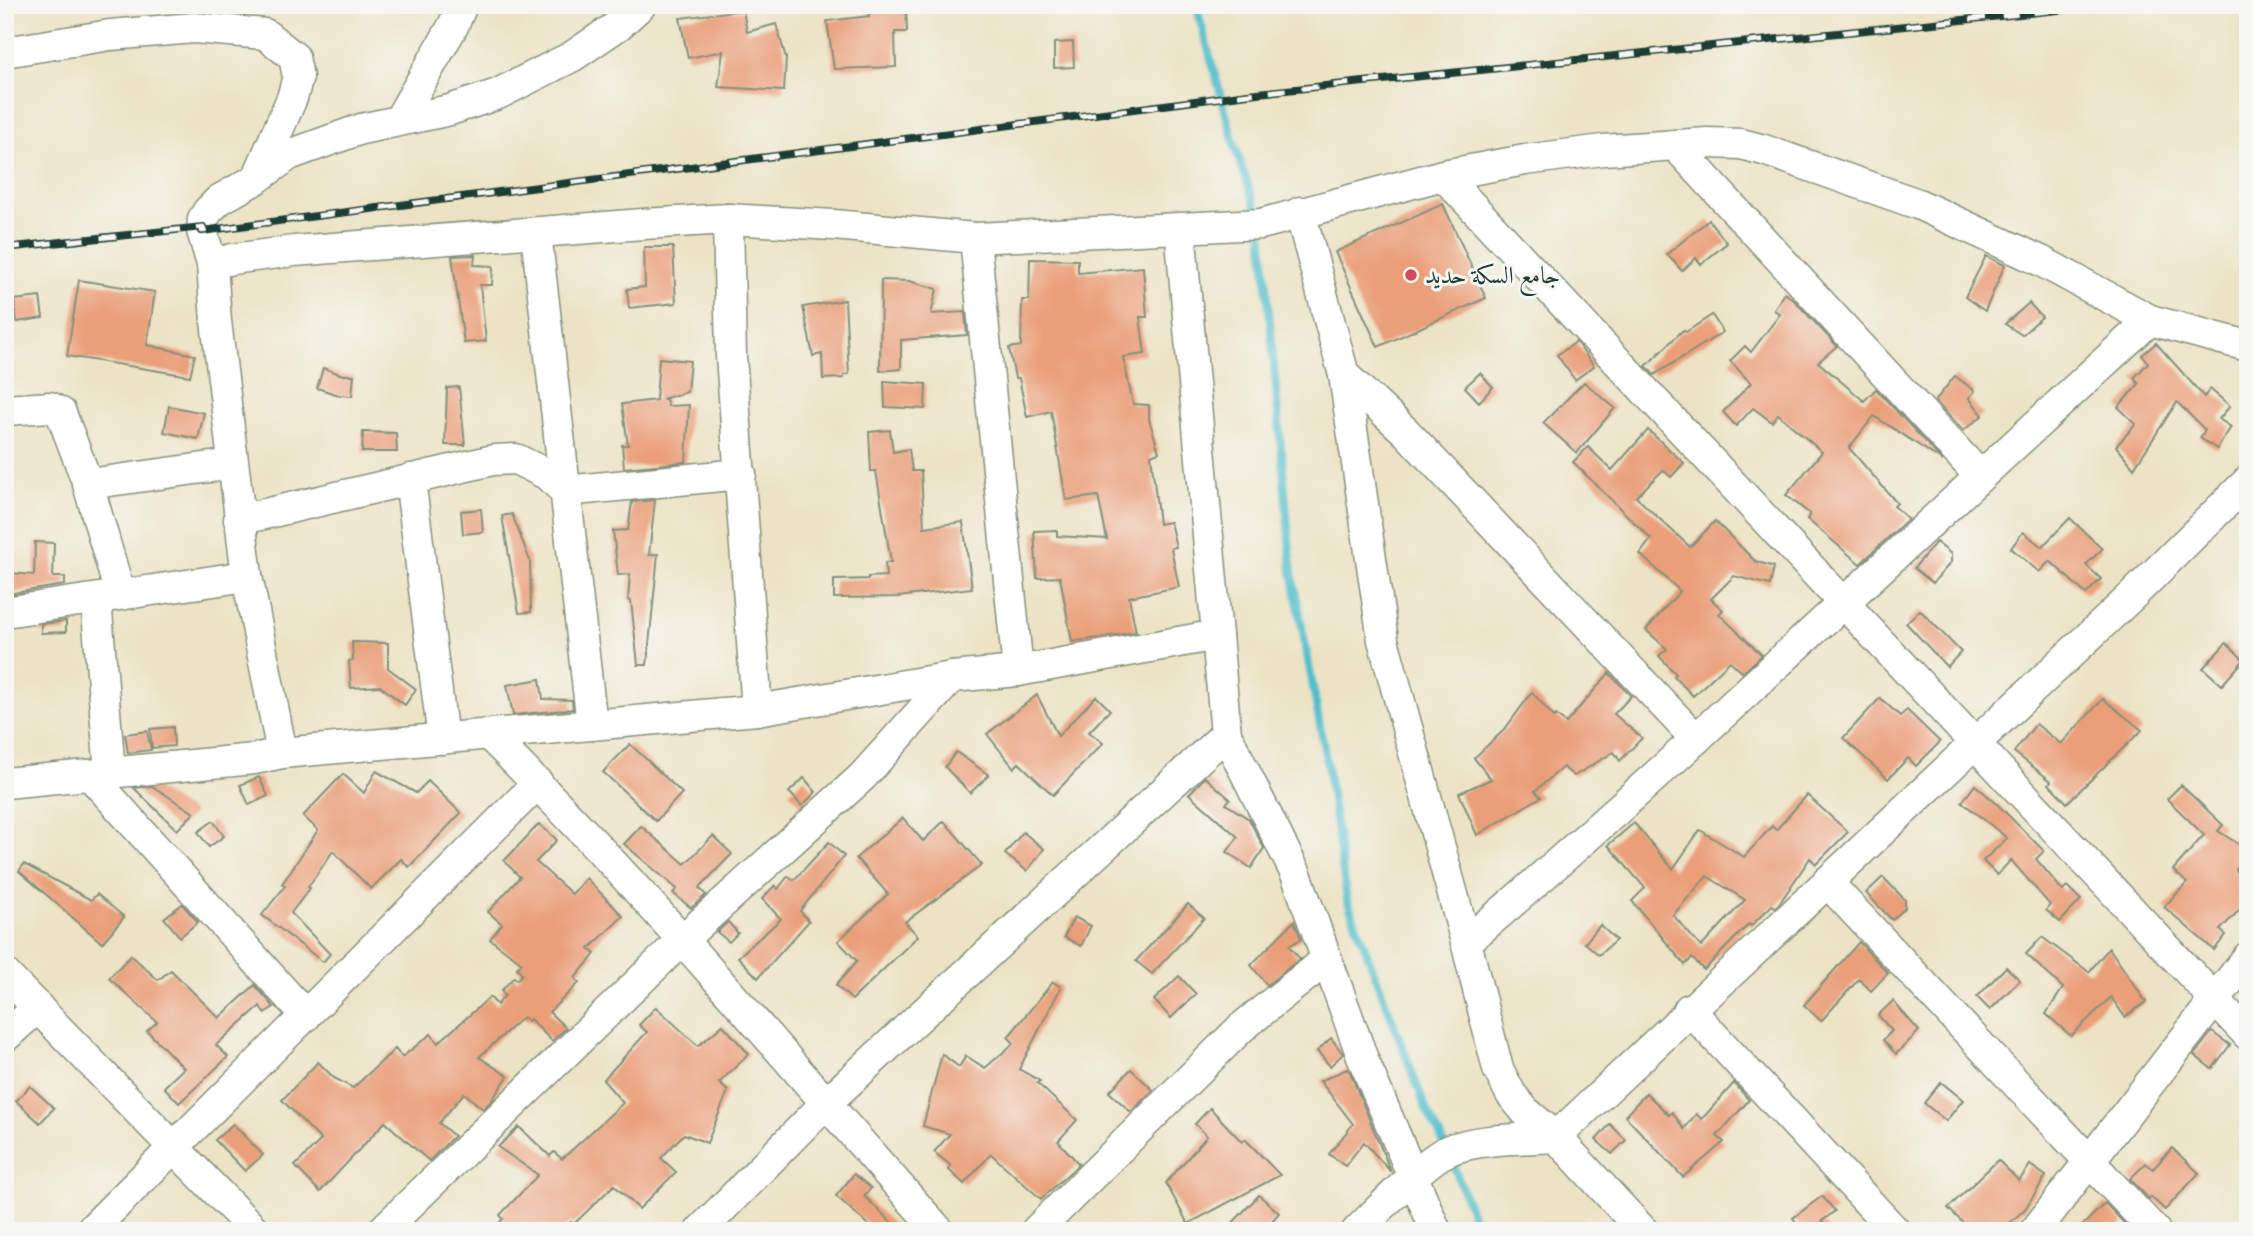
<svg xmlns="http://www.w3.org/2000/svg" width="2253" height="1236" viewBox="0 0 2253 1236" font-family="'IM FELL DW Pica',Amiri,serif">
<rect width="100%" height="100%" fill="#f6f6f2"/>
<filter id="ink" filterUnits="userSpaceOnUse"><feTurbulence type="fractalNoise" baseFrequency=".0143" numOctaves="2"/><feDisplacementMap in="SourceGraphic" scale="14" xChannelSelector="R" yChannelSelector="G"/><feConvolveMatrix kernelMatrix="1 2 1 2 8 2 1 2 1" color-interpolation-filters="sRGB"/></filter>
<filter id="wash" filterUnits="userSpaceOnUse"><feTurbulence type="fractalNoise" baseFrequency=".00686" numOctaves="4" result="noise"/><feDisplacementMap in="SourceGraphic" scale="28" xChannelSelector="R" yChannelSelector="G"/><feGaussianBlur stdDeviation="1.57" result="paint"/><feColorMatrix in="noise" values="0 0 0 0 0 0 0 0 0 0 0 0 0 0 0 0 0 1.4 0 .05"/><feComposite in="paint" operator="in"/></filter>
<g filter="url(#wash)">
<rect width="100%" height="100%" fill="#ece3c4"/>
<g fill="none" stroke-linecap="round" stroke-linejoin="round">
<g stroke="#51becb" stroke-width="8">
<path d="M1196,5L1236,150L1259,217"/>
<path d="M1262,230L1292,572L1326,759L1347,900L1426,1109L1448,1151L1478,1231"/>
</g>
</g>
<g id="blocks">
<g fill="#ea9f79" fill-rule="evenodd">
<path d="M906,5L907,32H895L896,67L834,69L827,21L869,16V6Z"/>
<path d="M743,10L747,32L776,24L786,58L784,91L718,87L723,51L688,58L680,18Z"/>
<path d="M1073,42L1074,67L1054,68V43Z"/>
<path d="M1443,204L1486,298L1378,347L1335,252Z"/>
<path d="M1709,220L1727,243L1701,264L1696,258L1682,271L1667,254Z"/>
<path d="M644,247H673L676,303L629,308L627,289L645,287Z"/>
<path d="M475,255L474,265L493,266L492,285H480L486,341L464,343L452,256Z"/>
<path d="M1986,256L2005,265L1985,311L1965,297Z"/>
<path d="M1030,259L1078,260V273L1143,267L1147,317H1140L1145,354L1123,357L1133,404L1149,405V419L1159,452L1151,455L1159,524L1170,522L1176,547L1171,548L1179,587L1129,597L1136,632L1072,642L1060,577L1037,578L1034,531L1057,530V536L1107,539L1098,496L1066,500L1051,411L1027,417L1019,378H1015L1009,348L1021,346L1022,300H1029Z"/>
<path d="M79,280L155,292L147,345L195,355L190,376L67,356Z"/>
<path d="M881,280L909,281L937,289L931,314L965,312L967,335L901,340V369L880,371Z"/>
<path d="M1784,293L1793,299L1837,346L1818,362L1864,401L1876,389L1943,461L1874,416L1849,448L1897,503L1894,506L1908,519L1860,564L1807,519L1810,514L1786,495L1822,452L1778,414L1772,422L1753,408L1736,426L1723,412L1751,383L1730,361L1745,346L1751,352L1780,314L1774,310Z"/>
<path d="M40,297L43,318L17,322L14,300Z"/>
<path d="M845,300L849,374L844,375V378L823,379L822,354L813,356L803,307Z"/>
<path d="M2029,303L2042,317L2022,335L2005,324Z"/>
<path d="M1712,315L1723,332L1654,375L1646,366L1683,330L1686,332Z"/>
<path d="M1576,342L1594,366L1575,380L1557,355Z"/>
<path d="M2156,343L2204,397L2210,389L2230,406L2219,419L2231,427L2217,449L2200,438L2205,430L2177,402L2134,468L2116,446L2136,424L2118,407L2139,384L2134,378L2148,363L2142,355Z"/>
<path d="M659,358L690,361L687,392L662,399H666L668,406L689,405L686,462L624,468L622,445H628L622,404L656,400Z"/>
<path d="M323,368L343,375H354L352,396L339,395L317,388Z"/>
<path d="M1480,373L1493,387L1479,402L1465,387Z"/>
<path d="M1955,376L1975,391L1969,398L1983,415L1963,431L1935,401Z"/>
<path d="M884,381L926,384L925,409L885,407Z"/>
<path d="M1584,382L1615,408L1577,453L1543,423Z"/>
<path d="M459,387L465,445H445L447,388Z"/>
<path d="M169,406L204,413L198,439L164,432Z"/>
<path d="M890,430L893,452L909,449L912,471H921L924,527L963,522L972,588L898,597L834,598V580L868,579V577L886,576L885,563L891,562L876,471H871L869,432Z"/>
<path d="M1648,430L1684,463L1671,477L1663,470L1636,497L1690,547L1715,521L1755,561L1774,567L1770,585L1734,576L1711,599L1723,610L1719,614L1762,655L1743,673L1730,661L1693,696L1674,676L1676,674L1659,656L1667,649L1646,630L1680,591L1640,554L1651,539L1573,462L1588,447L1612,470Z"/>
<path d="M363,432L396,433L397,452H362Z"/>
<path d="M655,500L649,555L658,554L647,665H638L631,601L628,600L630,574L618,575L613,531L628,530L632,502Z"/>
<path d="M481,509L483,532L463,534L461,511Z"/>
<path d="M512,514L530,561L531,612L519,613L502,516Z"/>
<path d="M2070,518L2102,549L2086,565L2101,579L2086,594L2050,561L2039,572L2011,548L2023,532L2042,547Z"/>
<path d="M35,542L54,543L53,577H65V585L7,594L9,573L34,575Z"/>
<path d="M1936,542L1951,554V562L1933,583L1914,568Z"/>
<path d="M1920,610L1961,652L1947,667L1906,623Z"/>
<path d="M66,621V632L41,633V624Z"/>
<path d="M352,642L388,643V668L416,689L405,705L380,686L351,688L349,661L353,660Z"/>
<path d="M2226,643L2244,660L2222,685L2203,668Z"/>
<path d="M1609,673L1631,696L1614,714L1642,738L1620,761L1614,752L1574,776L1563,767L1535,791L1541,797L1477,835L1459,793L1491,779L1474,758L1505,729L1532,692L1554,717L1556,715L1566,723Z"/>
<path d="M540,679L543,699L572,700L573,709L513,715L507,685Z"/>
<path d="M1037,695L1058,736L1096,696L1110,710L1089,732L1103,743L1053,795L1019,763L1014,768L987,734Z"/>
<path d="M1880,698L1900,716L1907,710L1940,742L1916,766L1908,758L1888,779L1843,738Z"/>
<path d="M2103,699L2142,730L2067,803L2049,784L2051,781L2014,752L2036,724L2061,744Z"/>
<path d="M173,727L174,746L152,748L150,729Z"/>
<path d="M147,731L151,750L128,753L125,734Z"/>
<path d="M630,744L682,793L656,821L603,772Z"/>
<path d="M956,752L989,775L970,793L945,767Z"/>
<path d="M376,771L416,793L428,781L461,813L409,867L401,859L371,889L333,851L308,887L310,888L291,913L330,954L323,962L262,915L285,886L282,884L318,830L303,816L343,774L364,793Z"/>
<path d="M259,777L268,796L249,805L240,785Z"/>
<path d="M1205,777L1230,799L1226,804L1249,819L1264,848L1251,868L1227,852L1238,837L1189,794Z"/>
<path d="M804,778L816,792L802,806L789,792Z"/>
<path d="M1975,785L1996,803L2044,851L2036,859L2063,891L2067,886L2081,900L2060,922L2046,910L2050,905L2011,860L1997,875L1983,861L2007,838L1962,802Z"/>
<path d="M2181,785L2223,825L2218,831L2248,850L2236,870L2248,882V901L2220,930L2226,935L2214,950L2164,907L2187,883L2173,870L2204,835L2167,799Z"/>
<path d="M152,786L194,813L177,830L134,788Z"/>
<path d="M1807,795L1848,832L1816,864L1810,858L1779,904L1775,907L1772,905L1751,926L1749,924L1704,970L1692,958L1685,965L1632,901L1645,888L1608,845L1634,823L1673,869L1700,830L1744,857L1772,826L1776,830ZM1707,876L1745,900L1701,947L1673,915Z"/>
<path d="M903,818L923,841L944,821L982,865L905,922L918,936L852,1000L836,985L857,961L838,941L888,894L856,858Z"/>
<path d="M213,821L224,836L209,847L198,832Z"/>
<path d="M539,824L557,840L536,862L572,894L586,878L623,916L589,949L595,954L575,978L579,983L549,1012L566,1028L552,1041L530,1019L528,1021L523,1017L479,1057L508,1076L492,1100L483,1109L464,1093L439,1123L454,1136L429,1161L385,1122L320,1192L295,1166L321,1140L282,1100L318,1062L334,1078L353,1088L395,1049L402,1057L431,1034L438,1043L490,997L497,1005L505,995L501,991L514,977L517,980L522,974L517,968L522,963L490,939L502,924L488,912L520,877L504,861Z"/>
<path d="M641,826L685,864L713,836L732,854L699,888L706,895L691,908L673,893L677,889L624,844Z"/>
<path d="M1023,832L1044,849L1027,871L1005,854Z"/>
<path d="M829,842L844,856L800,911L809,921L758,978L738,957L781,919L762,899L775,885L778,889L788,876L794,880Z"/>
<path d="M24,864L91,900L97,894L124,917L102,943L19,871Z"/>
<path d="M1883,877L1905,900V908L1892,920L1866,893Z"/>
<path d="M182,904L198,922L180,937L164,918Z"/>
<path d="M1188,904L1204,918L1152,974L1136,961Z"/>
<path d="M1074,917L1091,926L1081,946L1064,937Z"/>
<path d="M1294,921L1301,939L1289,946L1300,959L1267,985L1251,965Z"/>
<path d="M728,922L738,933L729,942L717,932Z"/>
<path d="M1600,925L1616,940L1599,955L1585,943Z"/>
<path d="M2042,937L2089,972L2109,948L2146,1002L2125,1017L2111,997L2071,1036L2046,1014L2063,988L2026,954Z"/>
<path d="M1859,942L1888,973L1871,991L1859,979L1821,1021L1804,1005Z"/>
<path d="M131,955L158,980L171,970L219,1018L255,985L274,1007L264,1013L260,1006L216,1045L228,1057L179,1103L164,1087L184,1068L147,1031L157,1022L109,978Z"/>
<path d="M2006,967L2020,980L1990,1010L1977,997Z"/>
<path d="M1179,976L1196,994L1171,1018L1154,1000Z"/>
<path d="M1053,982L1061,987L1019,1069L1040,1081L1037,1083L1077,1120L1058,1141L1079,1164L1041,1199L991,1154L964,1184L948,1169L951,1166L934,1152L950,1134L923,1126L942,1054L959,1067L966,1056L985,1068L1014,1043L1008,1037Z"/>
<path d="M1893,1001L1919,1031L1896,1054L1883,1040L1892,1031L1878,1015Z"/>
<path d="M656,1007L698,1046L723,1025L749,1054L719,1083L728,1091L707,1143L684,1134L661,1158L676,1172L639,1209L614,1185L573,1225L571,1222L562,1231H492L503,1219L500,1215L538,1175L498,1147L519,1127L550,1156L554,1152L562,1159L623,1103L603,1080L647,1032L639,1025Z"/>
<path d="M2212,1032L2230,1045L2212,1069L2194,1055Z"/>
<path d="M1331,1038L1343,1054L1330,1066L1317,1051Z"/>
<path d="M1131,1069L1153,1090L1131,1112L1109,1092Z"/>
<path d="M1347,1069L1350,1072L1391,1172L1364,1142L1345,1166L1329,1154L1353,1124L1320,1081Z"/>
<path d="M1941,1082L1963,1100L1946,1121L1924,1103Z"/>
<path d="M1734,1083L1749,1100L1717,1136L1724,1142L1683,1177L1625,1116L1646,1093L1669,1115L1672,1112L1684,1129L1696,1114L1702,1119Z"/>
<path d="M30,1086L54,1108L40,1123L16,1101Z"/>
<path d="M1210,1108L1242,1142L1245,1139L1280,1175L1188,1224L1166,1183L1207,1136L1195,1124Z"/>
<path d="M233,1124L263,1155L245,1171L215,1140Z"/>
<path d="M1610,1124L1626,1140L1612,1154L1596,1140Z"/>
<path d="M2172,1148L2199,1173L2165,1210L2151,1197L2149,1199L2130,1179L2146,1163L2153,1169Z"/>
<path d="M1998,1160L2019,1181L2030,1165L2046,1176L2025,1209L2001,1231H1971L1948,1208Z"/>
<path d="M854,1174L871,1188L864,1196L896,1227L892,1231H875L836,1196Z"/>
<path d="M1259,1195L1279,1213L1263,1231H1225Z"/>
<path d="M1822,1196L1835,1211L1822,1221L1830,1231H1803L1793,1218Z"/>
<path d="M2105,1203L2124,1223L2116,1231H2077Z"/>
</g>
</g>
</g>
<g filter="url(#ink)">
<use href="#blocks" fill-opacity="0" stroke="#86907c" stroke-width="2"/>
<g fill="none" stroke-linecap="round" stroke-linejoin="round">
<defs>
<g id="street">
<path d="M5,52L110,35L194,28L265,34L294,57L298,77L292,98L258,176"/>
<path d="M399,120L453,26L462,5"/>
<path d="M1675,145L1979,475"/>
<path d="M1443,175L2248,1035"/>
<path d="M1300,212L1344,375L1383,640L1466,942L1498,1069L1511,1094L1525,1111L1556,1137L1643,1231"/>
<path d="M728,219L731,356L757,710"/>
<path d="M1180,229L1226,734L1296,874L1363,1059L1436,1231"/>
<path d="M536,233L592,725"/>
<path d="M975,238L1018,671"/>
<path d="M212,264L232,259L294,251L643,224L728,219L834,225L975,238L1261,224L1443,175L1525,160L1603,150L1707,143L1741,144L1764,150L1918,204L2041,261L2150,320L2248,346"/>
<path d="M1344,375L1406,432L1696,739"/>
<path d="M5,410L50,407L61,413L88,484L120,594"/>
<path d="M410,479L443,739"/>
<path d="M88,484L232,464"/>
<path d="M239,520L493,460L516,459L546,474L565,491L741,474"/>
<path d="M96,599L110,773"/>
<path d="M5,612L247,576"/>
<path d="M489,735C648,892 790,1065 939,1231"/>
<path d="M282,753L247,576L216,321L212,264L202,231L203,219L208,211L219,200L256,179L289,155L361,129L450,110L498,94L573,56L620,24L641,5"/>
<path d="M90,775L306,1016"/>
<path d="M5,783L254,759L282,753L757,710L952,677L1018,671L1217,635"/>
<path d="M1827,882L2155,1231"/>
<path d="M1466,942C1540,880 1612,815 1684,750C1840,608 1994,462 2150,320"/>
<path d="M5,974L255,1231"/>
<path d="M1689,1009L1895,1231"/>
<path d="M5,1037L38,1007"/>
<path d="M90,1231L538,783"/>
<path d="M382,1231L682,940L862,777L952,677"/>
<path d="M700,1231L825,1104L1226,734"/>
<path d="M1036,1231L1241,1028L1326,960"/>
<path d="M1357,1231C1378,1211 1423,1162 1447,1151C1476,1138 1524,1139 1556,1137L2132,596L2248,481"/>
<path d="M2035,1231L2248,957"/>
</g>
</defs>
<use href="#street" stroke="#86907c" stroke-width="33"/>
<use href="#street" stroke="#fff" stroke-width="30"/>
<defs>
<path id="rail" d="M5,248L203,227L202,231L1248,94L2107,5"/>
</defs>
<use href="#rail" stroke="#1f3d34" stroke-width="8"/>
<use href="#rail" stroke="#f6f6f2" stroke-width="5" stroke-dasharray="16" stroke-linecap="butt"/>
</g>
</g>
<circle fill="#d1495b" stroke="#f6f6f2" stroke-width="2.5" cx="1411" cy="275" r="7"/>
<g text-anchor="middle" stroke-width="6" stroke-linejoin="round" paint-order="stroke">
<g font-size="24" fill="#1f3d34" stroke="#f6f6f2" text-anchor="start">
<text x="1425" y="283">جامع السكة حديد</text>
</g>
</g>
<rect width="2253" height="1236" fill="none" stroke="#f6f6f2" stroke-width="28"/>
</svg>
